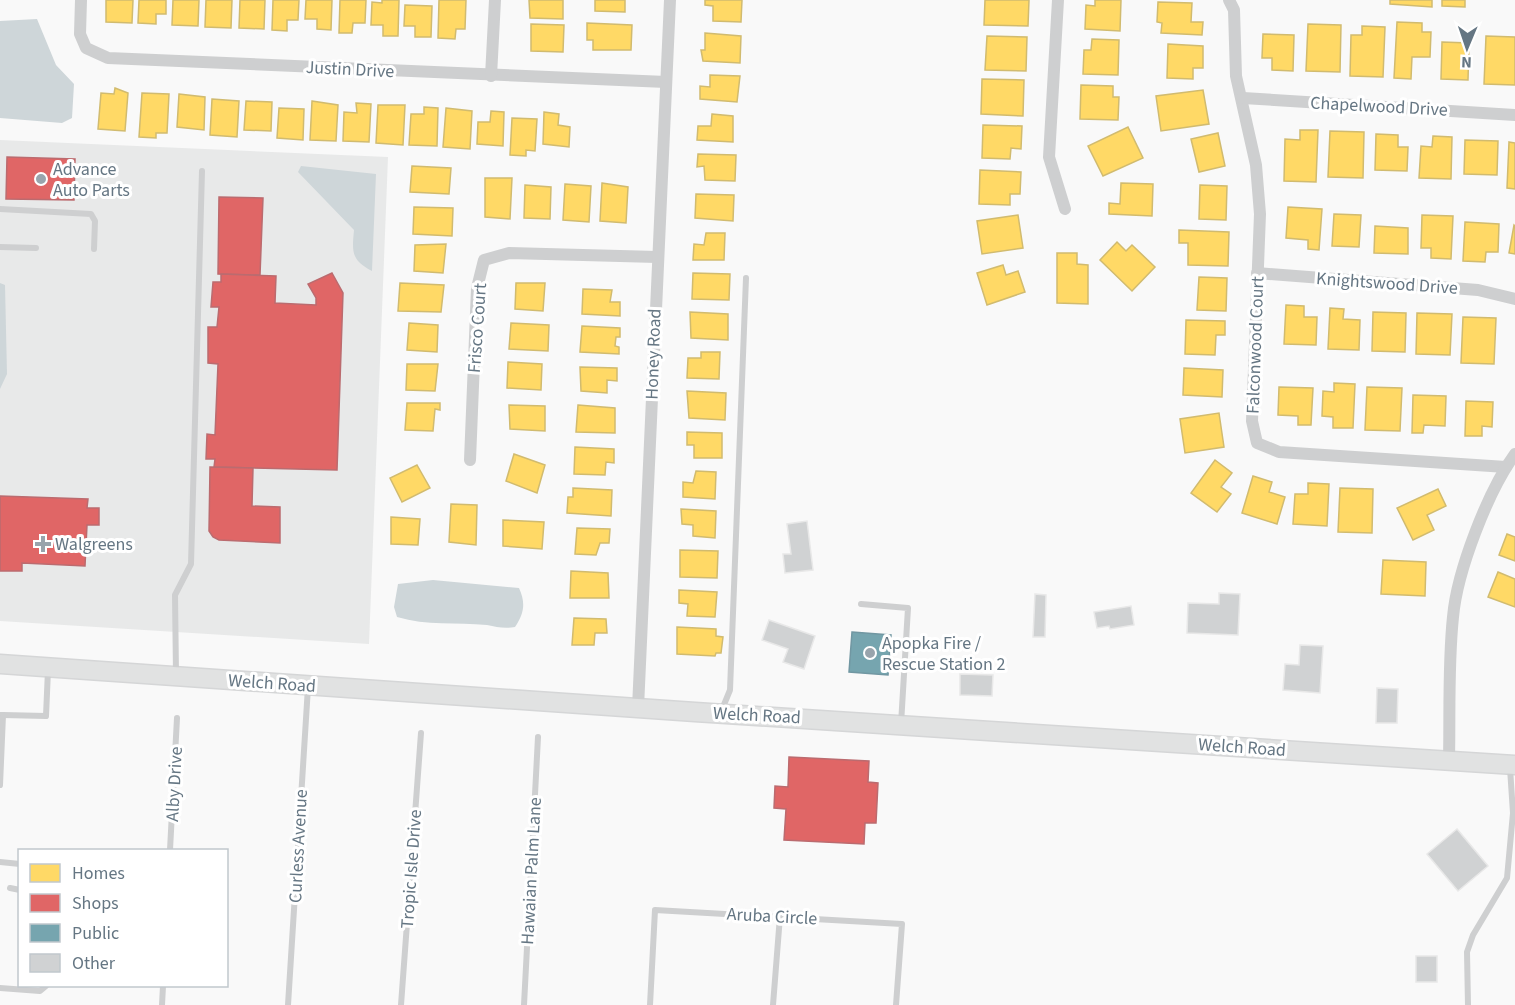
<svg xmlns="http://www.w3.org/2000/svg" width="1515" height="1005" viewBox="0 0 1515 1005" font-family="'Source Sans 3',sans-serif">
<rect width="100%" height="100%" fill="#f9f9f9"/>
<path fill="#e8e9e9" d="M0,140L388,157L369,644L0,621Z"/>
<g fill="#ced6d9">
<path d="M37,19L56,65L74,84L72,118L62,123L0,118V21Z"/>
<path d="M301,166L376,174L372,271C351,260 352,252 354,230L298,172Z"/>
<path d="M0,283L5,285L7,374L0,389Z"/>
<path d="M433,580L519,588C526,603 524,614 515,627C504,629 497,627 487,625C456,622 427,626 397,617L394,607L398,584Z"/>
</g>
<g fill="#ffd966" stroke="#d1bb6f" stroke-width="1.5">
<path d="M106,0H133L132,23L106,22Z"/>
<path d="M139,0H166V14H156V24L138,23Z"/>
<path d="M173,0H199L198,26L172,25Z"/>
<path d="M206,0H232L231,28L205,27Z"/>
<path d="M240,0H265L264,29L239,28Z"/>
<path d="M273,0H299L298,20H287V31L272,30Z"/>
<path d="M306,0H332L331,30L317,29V19H305Z"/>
<path d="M340,0H366L365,23H353L352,33H339Z"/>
<path d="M382,0H399L398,36H383V25H371L372,2L382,3Z"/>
<path d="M439,0H466L465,29H456L455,39L438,38Z"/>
<path d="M529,0H563V19L530,18Z"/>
<path d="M595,0H625V12L595,11Z"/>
<path d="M705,0H742L741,22L713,21V6L705,5Z"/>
<path d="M985,0H1029L1028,26L984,25Z"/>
<path d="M1095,0H1121L1120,31L1085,29L1086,5L1095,6Z"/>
<path d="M1390,0H1432V7L1390,4Z"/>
<path d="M1442,0H1465V7L1442,6Z"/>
<path d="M1158,2L1192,3L1191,22H1203L1202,35L1161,33L1162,23L1157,22Z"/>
<path d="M405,5L432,6L431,37H415V26H404Z"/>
<path d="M1397,22L1422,23V32H1431L1430,57H1412L1411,79L1394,78Z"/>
<path d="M587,23L632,25L631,50H593V40H587Z"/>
<path d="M531,24L564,25L563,52L531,51Z"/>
<path d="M1308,24L1341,25L1340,72L1306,71Z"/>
<path d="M1362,26L1385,27L1383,77L1350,76L1351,35H1362Z"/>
<path d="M705,33L741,36L740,63L703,61L701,50H705Z"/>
<path d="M1263,34L1294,35L1293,71L1272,70V58H1262Z"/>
<path d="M987,36L1027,37L1026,71L985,70Z"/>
<path d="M1486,36L1515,37V85L1484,84Z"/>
<path d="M1092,39L1119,40L1118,75L1083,74L1084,50H1091Z"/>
<path d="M1442,42L1469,43L1468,80L1441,79Z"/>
<path d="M1168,44L1203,46V68H1193V79L1167,78Z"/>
<path d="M710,75L740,76L737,102L700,99V86L710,87Z"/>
<path d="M982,79L1024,80L1023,116L981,114Z"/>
<path d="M1081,85L1113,86V97H1119L1118,120L1080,119Z"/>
<path d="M115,88L128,93L125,131L98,129L101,93L114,94Z"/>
<path d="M1203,90L1209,124L1161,131L1156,96Z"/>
<path d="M142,93L169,94L167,133H156V138L139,137Z"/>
<path d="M179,94L205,97L204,130L177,127Z"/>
<path d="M212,99L239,101L237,137L210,135Z"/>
<path d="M246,101L272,102L271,131L244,130Z"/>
<path d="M312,101L338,105L336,141L310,140Z"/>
<path d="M356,103L371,104L369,142L343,141L344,112L357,113Z"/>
<path d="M378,105H405L403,145L376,143Z"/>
<path d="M424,107L438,108L437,146L409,145L411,114H424Z"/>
<path d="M279,108L304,109L303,140L277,138Z"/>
<path d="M446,108L472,111L470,149L443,147Z"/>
<path d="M491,111L504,112L503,146L477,144L478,122H490Z"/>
<path d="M544,112L559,114L558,125L570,127L569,147L543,144Z"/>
<path d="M712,114L733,116V142L697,140L698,126H711Z"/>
<path d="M512,118L537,119L535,151L526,150V156L510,155Z"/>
<path d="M983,125L1022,126L1021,149L1011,148L1010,159L982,158Z"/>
<path d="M1128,127L1143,158L1103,176L1088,146Z"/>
<path d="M1300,130H1318L1316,182L1284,181L1285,139L1300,140Z"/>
<path d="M1330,131L1364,132L1363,178L1328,177Z"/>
<path d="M1218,133L1225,166L1199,172L1191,139Z"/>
<path d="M1376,134L1398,135V147H1408L1407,171L1375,170Z"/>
<path d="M1433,136L1452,137L1451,179L1419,178L1421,146L1432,147Z"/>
<path d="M1465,140L1498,141L1497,175L1464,174Z"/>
<path d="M1509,142L1515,143V189L1507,188Z"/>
<path d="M698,154L736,155L735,181L705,180L704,166L697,167Z"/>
<path d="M412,166L451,168L449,194L410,192Z"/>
<path d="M980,170L1021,172L1020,194H1010V205L979,204Z"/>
<path d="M485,178H512L510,219L485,217Z"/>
<path d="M602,183L628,187L626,223L600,221Z"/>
<path d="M1121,183L1153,184L1152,216L1109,214V203L1120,204Z"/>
<path d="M565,184L591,186L589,222L563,220Z"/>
<path d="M525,185L551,187L550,219L524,218Z"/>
<path d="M1200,185L1227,186L1226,220L1199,219Z"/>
<path d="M696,194L734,195L733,221L695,218Z"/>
<path d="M414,207L453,208L452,236L413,234Z"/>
<path d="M1288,207L1322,209L1319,250L1308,249V240L1286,238Z"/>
<path d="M1334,214L1361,215L1359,247L1332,246Z"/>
<path d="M1018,215L1023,248L982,254L977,221Z"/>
<path d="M1422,215L1453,216L1451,259L1431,258V248H1421Z"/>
<path d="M1465,222L1499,224L1498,252H1486L1485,262L1463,261Z"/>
<path d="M1514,225L1515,226V254L1509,253Z"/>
<path d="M1375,226L1408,228V254L1374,253Z"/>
<path d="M1179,230L1229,232L1228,266L1188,265V243H1179Z"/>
<path d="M706,233H725L724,260H693L694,244L704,245Z"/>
<path d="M1117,242L1126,251L1132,245L1155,267L1132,291L1100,260Z"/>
<path d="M446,244L443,273L414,271L415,245Z"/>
<path d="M1057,253H1077V264L1088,265V304L1057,303Z"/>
<path d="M1003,265L1006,275L1018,271L1025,292L987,305L977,273Z"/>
<path d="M693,273L730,274L729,300L692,299Z"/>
<path d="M1199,277L1227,278L1226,311L1197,310Z"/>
<path d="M400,283L444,285L441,312L398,311Z"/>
<path d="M516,283H545L543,311L515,309Z"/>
<path d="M583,289L612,290L610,302H620V316L582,314Z"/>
<path d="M1286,305L1304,306V317H1317L1316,345L1284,344Z"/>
<path d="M1330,308L1344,309L1343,319L1360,320L1359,350L1328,349Z"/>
<path d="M690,312L728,314V340L691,338Z"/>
<path d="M1373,312L1406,313L1405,352L1372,351Z"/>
<path d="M1417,313L1452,314L1450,355L1416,354Z"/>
<path d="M1463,317L1496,318L1494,364L1461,363Z"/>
<path d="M1186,320L1225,321V335H1216L1215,355L1185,354Z"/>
<path d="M409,323L438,325L437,352L407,350Z"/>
<path d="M511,323L549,325L548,351L509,349Z"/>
<path d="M582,326L620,328V337H616L615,346L619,347V354L580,352Z"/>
<path d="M701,352H720L719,379L687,378L688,358H701Z"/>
<path d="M508,362L542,364L541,390L507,388Z"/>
<path d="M407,364H438L435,391L406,390Z"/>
<path d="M580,367L617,368V381L607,380V393L581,391Z"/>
<path d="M1184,368L1223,370L1222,397L1183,395Z"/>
<path d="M1334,383L1355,384L1353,428H1333V417L1322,416L1323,391L1334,392Z"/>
<path d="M1279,387L1313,388L1311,425H1298V416L1278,415Z"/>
<path d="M1367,387L1402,388L1400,431L1365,430Z"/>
<path d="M687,391L726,393L725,420L689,418Z"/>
<path d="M1413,395L1446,396L1445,426L1424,425L1423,433H1412Z"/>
<path d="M1466,401L1493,402L1492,427L1482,426V436H1465Z"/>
<path d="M407,403H440V410L435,409L433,431L405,430Z"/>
<path d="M509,405L545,406V431L510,429Z"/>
<path d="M578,405L615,408V433L576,432Z"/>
<path d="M1219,413L1224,447L1185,453L1180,419Z"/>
<path d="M687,432L722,433V458H694V445H687Z"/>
<path d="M575,447L614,449V463L606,462L605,475L574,474Z"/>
<path d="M514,454L545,465L537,493L506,481Z"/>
<path d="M1215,460L1232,473L1221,487L1231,494L1217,512L1191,493Z"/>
<path d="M417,465L430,488L402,502L390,478Z"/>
<path d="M696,471L716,472L715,499L683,497V482L693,483Z"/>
<path d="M1253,476L1272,482L1269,492L1285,497L1277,524L1242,513Z"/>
<path d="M1308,483L1329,484L1327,526L1293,524L1295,494H1308Z"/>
<path d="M573,488L612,490L611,516L567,513L568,497H573Z"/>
<path d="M1340,488L1373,489L1372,533L1338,532Z"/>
<path d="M1438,489L1446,506L1427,515L1434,530L1413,540L1397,508Z"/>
<path d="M451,504L477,505L476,545L449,542Z"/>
<path d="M681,509L716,511L715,538L693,536V525L682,524Z"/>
<path d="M391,517L420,519L418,545L391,544Z"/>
<path d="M503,520L544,522L542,549L503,546Z"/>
<path d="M577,528L610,529L609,543H600L596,555L575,554Z"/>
<path d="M1507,534L1515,537V561L1499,555Z"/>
<path d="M680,550L718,551L717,578L680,577Z"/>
<path d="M1383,560L1426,562L1425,596L1381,594Z"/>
<path d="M571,571L608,573L609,598H570Z"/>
<path d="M1498,572L1515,579V607L1488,597Z"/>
<path d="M679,590L717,592L715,617L687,616L688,604L679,603Z"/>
<path d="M574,618L606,619L607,633H595L594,645H572Z"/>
<path d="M677,627L716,629V636L723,637L721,653H716L715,656L677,654Z"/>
</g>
<g fill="#e06666" stroke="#bb6b6f" stroke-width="1.5">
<path d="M7,157L75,159L74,200L6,199Z"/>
<path d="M219,197L263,198L260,275L218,274Z"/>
<path d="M332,273L343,293L337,470L214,467L215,459H206L207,434L215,435L218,364L208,363V327H217L219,307H211L213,282H221V274L276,276L275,303L316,305V298L308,284Z"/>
<path d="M210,467L253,468L252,506L280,507V543L219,540L213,537L209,531Z"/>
<path d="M0,496L88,499L87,508H99V525H87L85,566L22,563V571H0Z"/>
<path d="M789,757L869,761L868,782L878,783L876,823H865L864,844L784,840L786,809L774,808L775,786L788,787Z"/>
</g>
<path fill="#76a5af" stroke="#7197a2" stroke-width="1.5" d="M852,632L891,635L888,675L849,672Z"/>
<g fill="#d0d2d3" stroke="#e8e8e8" stroke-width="1.5">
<path d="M807,521L813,570L785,573L783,554H791L787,524Z"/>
<path d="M1219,593L1240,594L1238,635L1187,633L1188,603L1219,604Z"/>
<path d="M1035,594L1046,595L1045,637H1033Z"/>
<path d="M1131,606L1134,625L1110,629L1109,626L1097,628L1094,612Z"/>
<path d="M769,620L815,636L804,669L783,662L788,649L762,640Z"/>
<path d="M1300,645L1323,646L1320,693L1283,690L1285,664L1299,665Z"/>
<path d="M960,674L993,675L992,696L960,695Z"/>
<path d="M1377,688L1398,689L1397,723H1376Z"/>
<path d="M1457,829L1488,866L1458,891L1427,854Z"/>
<rect x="1416" y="956" width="21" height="26"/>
</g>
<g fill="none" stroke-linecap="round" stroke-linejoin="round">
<defs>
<path id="secondary" d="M0,664L695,712L1515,765"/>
</defs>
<use href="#secondary" stroke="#d5d6d7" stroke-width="21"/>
<g stroke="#cecfd0" stroke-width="6">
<path d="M0,209L91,214L95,221L94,249"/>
<path d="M0,247L36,248"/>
<path d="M861,604L908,608L901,724"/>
<path d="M176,674L175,595L191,564L202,171"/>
<path d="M721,712L730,690L746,278"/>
<path d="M0,715H3L0,785"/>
<path d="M3,715L46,716L48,670"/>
<path d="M170,850L177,718"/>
<path d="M0,862L20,864"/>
<path d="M10,888L20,890"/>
<path d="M0,988L40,991L46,986"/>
<path d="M162,1005L163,986"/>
<path d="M288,1005L308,687"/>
<path d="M401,1005L421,733"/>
<path d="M524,1005L538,737"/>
<path d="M650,1005L655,910L902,924L896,1005"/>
<path d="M773,1005L780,916"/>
<path d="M1468,1005L1467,952L1473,935L1507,878L1513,813L1510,768"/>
</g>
<g stroke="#cecfd0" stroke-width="12">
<path d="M81,0L80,34L86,48L108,58L666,82"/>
<path d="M1058,0L1049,157L1065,209"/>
<path d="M1229,0L1234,10L1236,76L1256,165L1260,214L1252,421L1257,443L1279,452L1506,467"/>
<path d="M491,76L495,0"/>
<path d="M1243,98L1515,115"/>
<path d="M1257,273L1478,290L1515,299"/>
<path d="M470,460L477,288L484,260L509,253L657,257"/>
<path d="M638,708L670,0"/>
<path d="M1449,760C1450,713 1448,664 1453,617C1457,571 1488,491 1515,454"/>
</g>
<use href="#secondary" stroke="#e1e2e2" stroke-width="18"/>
</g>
<g fill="#99a4ac" stroke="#fff" stroke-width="2">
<circle cx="41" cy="179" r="6"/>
<path d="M40 535h6v6h6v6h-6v6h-6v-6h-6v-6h6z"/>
<circle cx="870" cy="653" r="6"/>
</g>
<g text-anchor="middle" stroke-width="6" stroke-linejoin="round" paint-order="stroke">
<g font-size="18" fill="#657683" stroke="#fff">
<text transform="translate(350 69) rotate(3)" y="6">Justin Drive</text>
<text transform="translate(1379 106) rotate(3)" y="6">Chapelwood Drive</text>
<text transform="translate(1387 283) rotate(4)" y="6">Knightswood Drive</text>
<text transform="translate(477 328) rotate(-86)" y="6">Frisco Court</text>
<text transform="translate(1255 345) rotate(-88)" y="6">Falconwood Court</text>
<text transform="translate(653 354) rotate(-88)" y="6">Honey Road</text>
<text transform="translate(272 683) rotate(4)" y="6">Welch Road</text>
<text transform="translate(757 715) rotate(3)" y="6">Welch Road</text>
<text transform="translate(1242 747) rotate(4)" y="6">Welch Road</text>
<text transform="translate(174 784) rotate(-87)" y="6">Alby Drive</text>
<text transform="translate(298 846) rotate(-87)" y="6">Curless Avenue</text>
<text transform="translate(411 869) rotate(-86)" y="6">Tropic Isle Drive</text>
<text transform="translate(531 871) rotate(-87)" y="6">Hawaian Palm Lane</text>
<text transform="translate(772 916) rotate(3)" y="6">Aruba Circle</text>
</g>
<g font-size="18" fill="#657683" stroke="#fff" text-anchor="start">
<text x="53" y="175">Advance<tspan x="53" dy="21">Auto Parts</tspan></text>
<text x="55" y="550">Walgreens</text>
<text x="882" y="649">Apopka Fire /<tspan x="882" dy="21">Rescue Station 2</tspan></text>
</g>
</g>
<rect x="18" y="849" width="210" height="138" fill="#ffffff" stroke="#c1c8cd" stroke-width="1.5"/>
<rect x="30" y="864" width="30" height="18" fill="#ffd966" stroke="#c1c8cd" stroke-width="1.5"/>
<text x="72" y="879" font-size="18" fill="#657683">Homes</text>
<rect x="30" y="894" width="30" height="18" fill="#e06666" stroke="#c1c8cd" stroke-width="1.5"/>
<text x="72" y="909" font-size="18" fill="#657683">Shops</text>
<rect x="30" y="924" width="30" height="18" fill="#76a5af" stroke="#c1c8cd" stroke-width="1.5"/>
<text x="72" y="939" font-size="18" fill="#657683">Public</text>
<rect x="30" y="954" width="30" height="18" fill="#d0d2d3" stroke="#c1c8cd" stroke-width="1.5"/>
<text x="72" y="969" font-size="18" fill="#657683">Other</text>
<g transform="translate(1467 48) rotate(182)" stroke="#ffffff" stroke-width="4.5" paint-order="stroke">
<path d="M0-4.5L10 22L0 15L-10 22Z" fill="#657683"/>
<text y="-9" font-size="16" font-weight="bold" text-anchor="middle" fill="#657683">N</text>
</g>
</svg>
